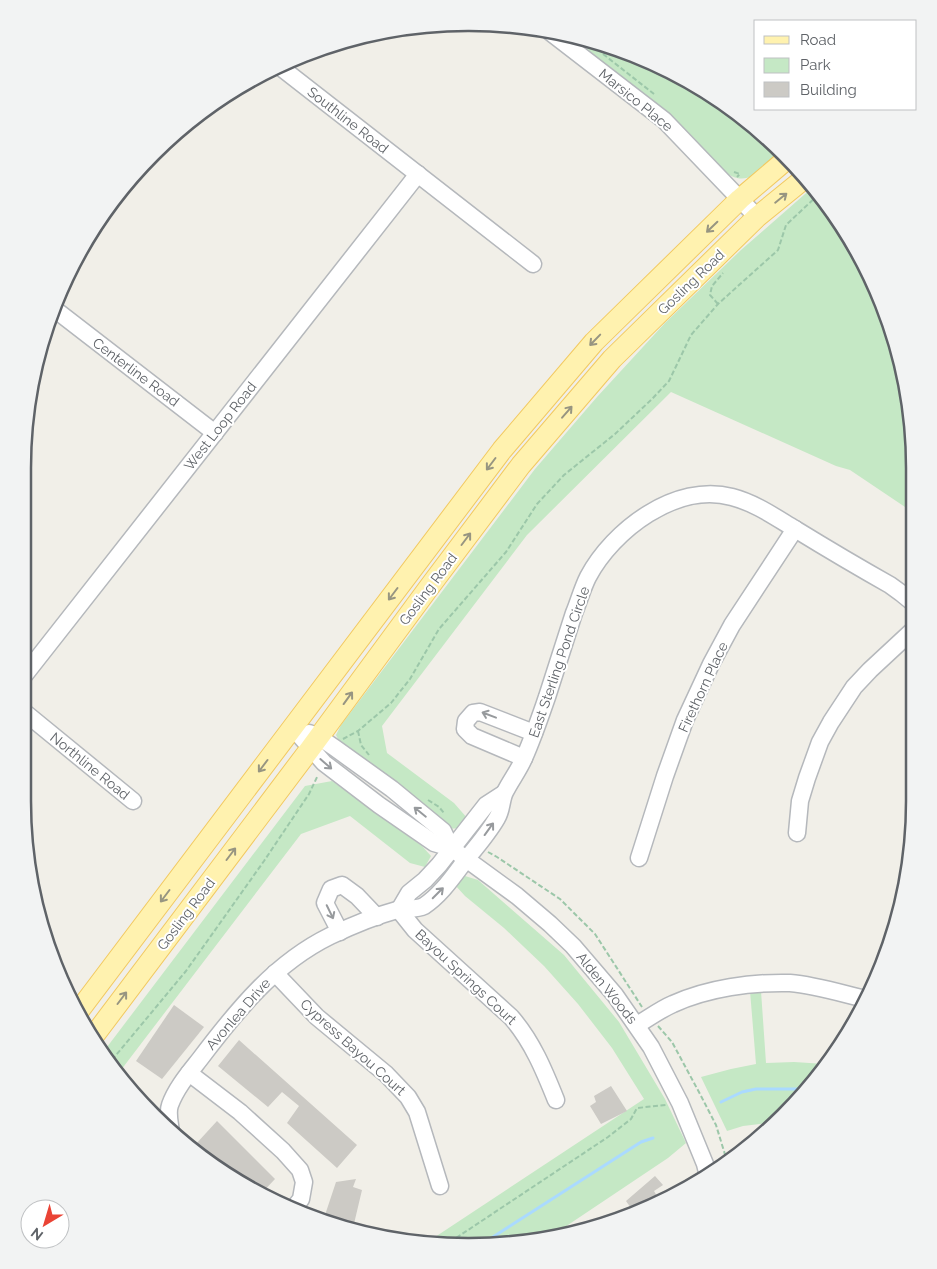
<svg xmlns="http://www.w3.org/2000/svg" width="937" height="1269" viewBox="0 0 937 1269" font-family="Raleway,sans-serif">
<rect width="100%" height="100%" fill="#f1efe8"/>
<g fill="#c5e8c5">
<path d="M565,35L612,46L692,82L763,133L781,153C769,163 754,182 737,178C723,176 703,148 693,137C654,98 609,68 565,35Z"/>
<path d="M813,187L823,197L881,298L911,410V511L850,470L836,466L671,392L527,535L382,726L387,753L454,803L468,819L460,828L448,829L341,745L336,735L341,725L535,469L597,397L665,323L741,250Z"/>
<path d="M332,781L422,846L431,856L425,867L410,863L350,816L301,834L121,1070L104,1051L305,786Z"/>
<path d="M465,876L478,880L564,955L619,1022L665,1099L686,1143L668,1158L553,1235L498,1246L429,1241L644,1099L612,1048L578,1004L544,966L504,928L465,896L455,885Z"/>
<path d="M750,991H761L766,1063L794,1062L825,1064L804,1094L775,1122L743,1126L727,1131L701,1077L731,1069L756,1064Z"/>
</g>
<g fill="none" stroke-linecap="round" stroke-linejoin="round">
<g stroke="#aadaff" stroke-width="3">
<path d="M721,1102L742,1092L756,1089H808"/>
<path d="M482,1244L641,1142L653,1138"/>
</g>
</g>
<g fill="#cccac5">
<path d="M174,1005L204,1027L162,1079L136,1061Z"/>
<path d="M239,1040L357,1145L337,1168L287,1123L299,1106L282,1092L268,1107L218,1066Z"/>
<path d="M611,1086L627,1111L601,1124L590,1106L596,1102L594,1096Z"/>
<path d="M217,1121L275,1179L261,1194L210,1160L195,1145Z"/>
<path d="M655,1176L663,1185L654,1191L658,1198L633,1211L626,1201Z"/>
<path d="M356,1179L353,1187L362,1190L353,1228L324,1218L336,1182Z"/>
</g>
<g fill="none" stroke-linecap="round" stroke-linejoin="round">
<defs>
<g id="minor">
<path d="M550,32L664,120L757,217"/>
<path d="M279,66L533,264"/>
<path d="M57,311L215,433"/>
<path d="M23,677L418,174"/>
<path d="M23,711L133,801"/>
<path d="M293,728L324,763L379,805L434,843L451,848L517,896L550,924L573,946L615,995L651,1047L680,1103L705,1164L707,1172"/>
<path d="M309,733L319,737L335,748L392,789L443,831L451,848"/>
<path d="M524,758L472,736L465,729L466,721L473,713L480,712L534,733"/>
<path d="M797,833L800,801L807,778L820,742L831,722L854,687L870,670L912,631"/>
<path d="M639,858L665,776L685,720L711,664L732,625L795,529"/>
<path d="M399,910L415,930L511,1017C532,1041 544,1070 556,1100"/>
<path d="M399,910L409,893L425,880L439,865L486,805L503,794"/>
<path d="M340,932L325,903L331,889L342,885L357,896L377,917"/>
<path d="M275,973L317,1017L386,1074L408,1097L417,1112L440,1186"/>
<path d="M637,1025C649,1018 661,1009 673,1004C708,988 752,982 790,983C815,985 840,993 865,999"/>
<path d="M189,1073L240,1112L283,1151L300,1170L304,1182L301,1199L294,1208"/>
<path d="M171,1132C170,1123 167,1113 170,1105C176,1088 189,1073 200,1059C237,1010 275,963 330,936C351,926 375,916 397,910C406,908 416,910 424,906C442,894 454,875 468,857C478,845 489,832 497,818C502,810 501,800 505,792C511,780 519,770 524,758C533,738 540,717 547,697C556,669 565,641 574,613C579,601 582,589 588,577C613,530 676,482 732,497C755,503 775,517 795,529C826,548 858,567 890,585L901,593L912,602"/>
</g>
<g id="major">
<path d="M78,1012L502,450L594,342L740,199L787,159"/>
<path d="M93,1037L310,749L430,586L521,465L612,359L757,217L805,178"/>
</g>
</defs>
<use href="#minor" stroke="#b5b8bc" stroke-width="19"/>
<use href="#major" stroke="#f2c960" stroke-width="22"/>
<g stroke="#9cc7a9" stroke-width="2" stroke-dasharray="5 2.5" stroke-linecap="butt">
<path d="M603,54L654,94"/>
<path d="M734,172L740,174L737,177"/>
<path d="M718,304L710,295L712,286L723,273"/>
<path d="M358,731L361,745L369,755"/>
<path d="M343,739L358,731L391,703L410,679L439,629L506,552L537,504L564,475L615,434L652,399L669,381L691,335L718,304L778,250L786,225L819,194"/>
<path d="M428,800L439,807L444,813"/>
<path d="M488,852L497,857L560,899L595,934L642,1007"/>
<path d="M658,1026L672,1042L700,1094L716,1125L727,1161"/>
<path d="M112,1060L186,971L264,861L309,794L318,775"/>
<path d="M450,1242L608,1137L631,1119L637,1108L666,1105"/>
</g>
<use href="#minor" stroke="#fff" stroke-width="16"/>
<use href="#major" stroke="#fff2af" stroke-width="20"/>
</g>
<defs><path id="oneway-shaft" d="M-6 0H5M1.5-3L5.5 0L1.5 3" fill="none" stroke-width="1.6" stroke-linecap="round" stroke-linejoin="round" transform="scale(1.25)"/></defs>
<g stroke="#979581">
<use href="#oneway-shaft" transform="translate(781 198) rotate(-39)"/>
<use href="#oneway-shaft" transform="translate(712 227) rotate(136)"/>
<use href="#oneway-shaft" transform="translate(595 340) rotate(134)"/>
<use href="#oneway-shaft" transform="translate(567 412) rotate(-49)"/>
<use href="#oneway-shaft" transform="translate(491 464) rotate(127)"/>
<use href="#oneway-shaft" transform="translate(466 539) rotate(-53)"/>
<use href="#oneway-shaft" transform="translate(393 594) rotate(127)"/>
<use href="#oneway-shaft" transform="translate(348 698) rotate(-54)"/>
<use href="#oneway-shaft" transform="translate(263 766) rotate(127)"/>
<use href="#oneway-shaft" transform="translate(231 854) rotate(-53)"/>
<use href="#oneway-shaft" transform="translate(165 896) rotate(127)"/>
<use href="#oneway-shaft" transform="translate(122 998) rotate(-53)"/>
</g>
<g stroke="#979a9d">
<use href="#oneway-shaft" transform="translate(489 715) rotate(-159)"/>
<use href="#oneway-shaft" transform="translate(326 764) rotate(41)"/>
<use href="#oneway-shaft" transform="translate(420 812) rotate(-141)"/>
<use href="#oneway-shaft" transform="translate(489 829) rotate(-54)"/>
<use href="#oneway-shaft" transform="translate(438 893) rotate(-45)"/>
<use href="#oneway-shaft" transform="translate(330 912) rotate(64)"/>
</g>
<g text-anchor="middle" stroke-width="4" stroke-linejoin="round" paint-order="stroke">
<g font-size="14" fill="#5f6368" stroke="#fff">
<text transform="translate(636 100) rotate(39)" y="5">Marsico Place</text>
<text transform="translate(348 120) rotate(38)" y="5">Southline Road</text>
<text transform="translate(691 282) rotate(-44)" y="5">Gosling Road</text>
<text transform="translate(136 372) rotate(37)" y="5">Centerline Road</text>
<text transform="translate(220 426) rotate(-52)" y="5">West Loop Road</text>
<text transform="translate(428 589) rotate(-53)" y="5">Gosling Road</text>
<text transform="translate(559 662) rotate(-71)" y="5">East Sterling Pond Circle</text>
<text transform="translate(703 687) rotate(-65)" y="5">Firethorn Place</text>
<text transform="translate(90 766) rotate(39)" y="5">Northline Road</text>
<text transform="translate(186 914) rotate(-53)" y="5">Gosling Road</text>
<text transform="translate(466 977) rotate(43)" y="5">Bayou Springs Court</text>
<text transform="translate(607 988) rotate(51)" y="5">Alden Woods</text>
<text transform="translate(238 1014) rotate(-49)" y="5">Avonlea Drive</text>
<text transform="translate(353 1047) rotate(42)" y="5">Cypress Bayou Court</text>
</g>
</g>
<path d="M0 0H937V1269H0ZM468 31H469A437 437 0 0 1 906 468V801A437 437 0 0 1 469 1238H468A437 437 0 0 1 31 801V468A437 437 0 0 1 468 31Z" fill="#f2f3f3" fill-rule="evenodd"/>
<path fill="none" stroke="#5f6368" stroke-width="2.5" d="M468 31H469A437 437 0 0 1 906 468V801A437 437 0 0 1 469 1238H468A437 437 0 0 1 31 801V468A437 437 0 0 1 468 31Z"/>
<rect x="754" y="20" width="162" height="90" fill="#ffffff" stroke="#bfc1c3"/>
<rect x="764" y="36" width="25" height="8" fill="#fff2af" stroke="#bfc1c3"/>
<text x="800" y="45" font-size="15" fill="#5f6368">Road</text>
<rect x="764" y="58" width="25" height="15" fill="#c5e8c5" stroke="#bfc1c3"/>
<text x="800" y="70" font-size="15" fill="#5f6368">Park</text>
<rect x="764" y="82" width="25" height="15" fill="#cccac5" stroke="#bfc1c3"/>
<text x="800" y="95" font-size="15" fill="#5f6368">Building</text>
<g transform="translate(45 1224) rotate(218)"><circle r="24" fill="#ffffff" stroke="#bfc1c3"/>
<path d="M0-4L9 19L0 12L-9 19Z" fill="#ea4335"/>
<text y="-8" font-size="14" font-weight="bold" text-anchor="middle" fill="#5f6368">N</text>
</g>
</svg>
